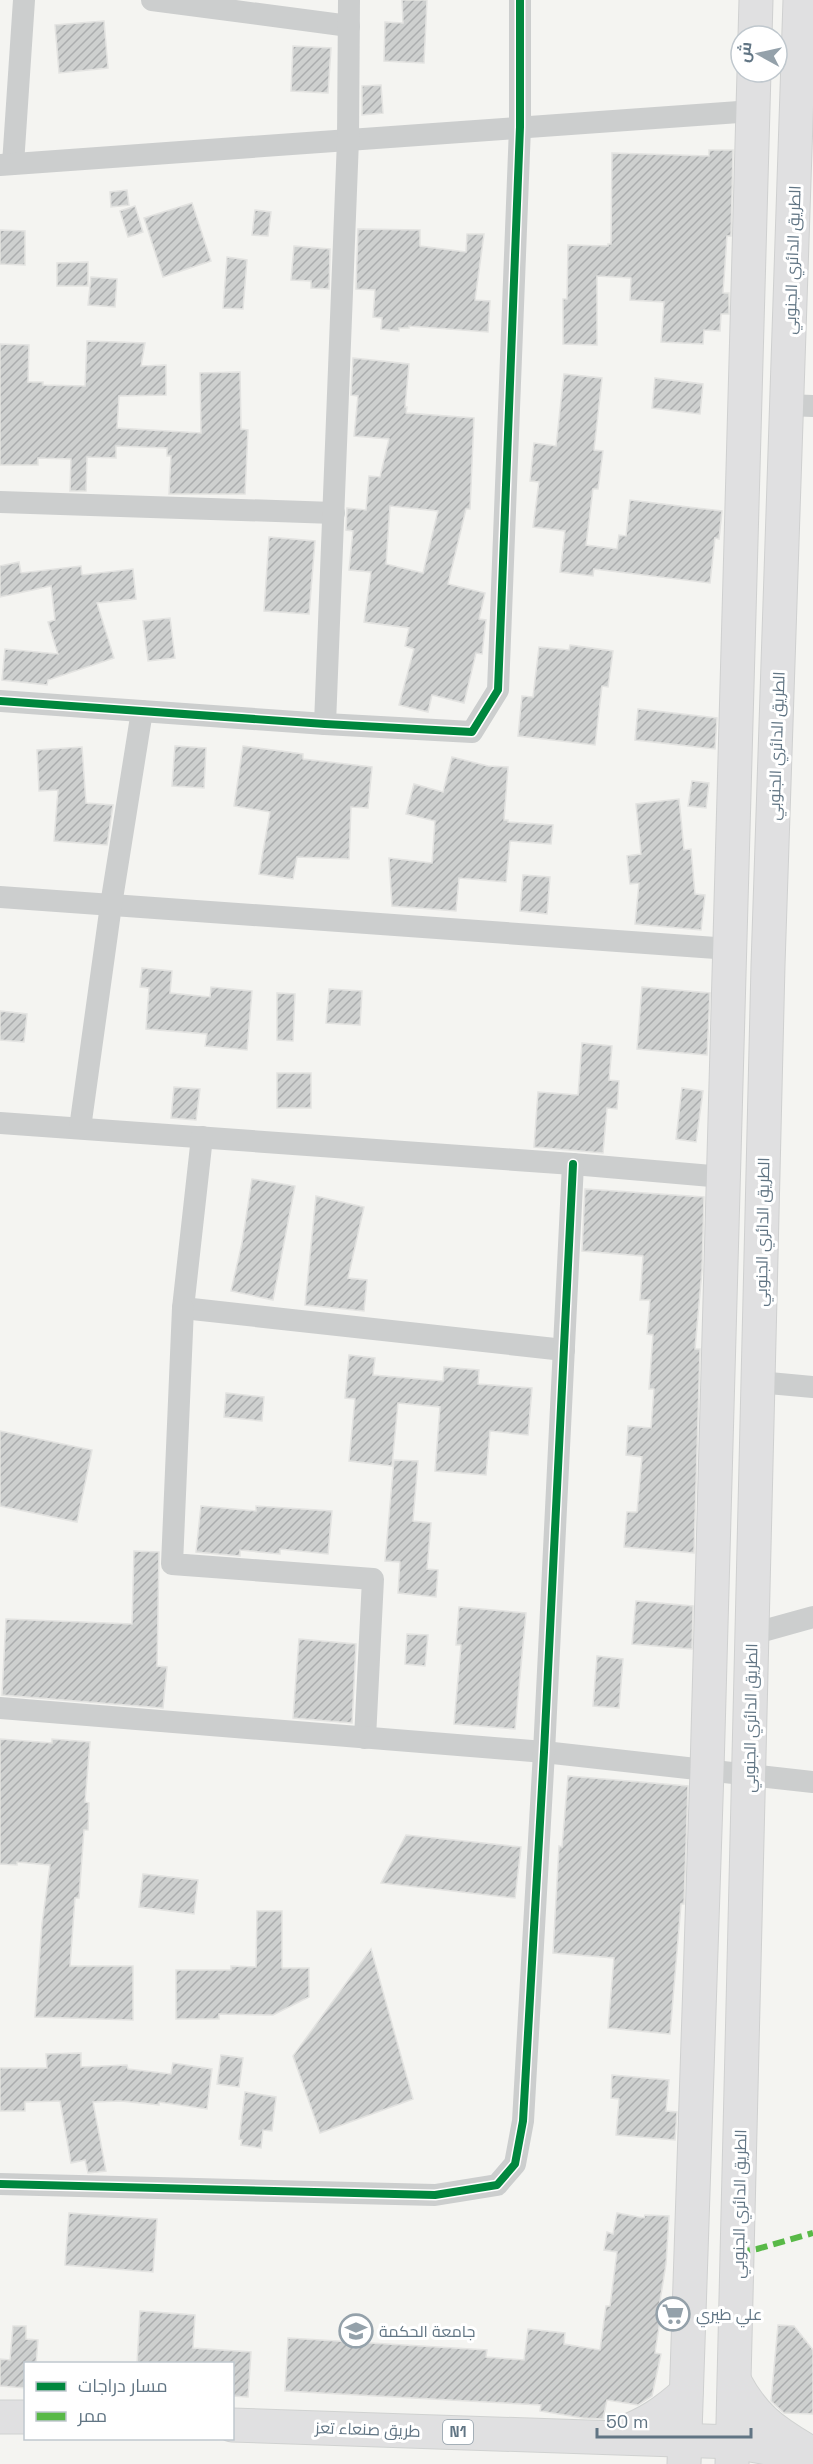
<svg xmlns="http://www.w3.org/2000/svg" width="813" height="2464" viewBox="0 0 813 2464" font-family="'Space Grotesk',Cairo,sans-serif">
<defs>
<pattern id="building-hatch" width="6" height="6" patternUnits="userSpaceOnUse" patternTransform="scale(1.5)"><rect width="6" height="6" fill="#ced0cf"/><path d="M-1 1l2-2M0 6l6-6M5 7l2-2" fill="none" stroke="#abadae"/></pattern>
</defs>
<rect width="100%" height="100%" fill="#f4f4f1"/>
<g fill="url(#building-hatch)" stroke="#e3e3e1" stroke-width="1.5" fill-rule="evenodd">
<path d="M402,0H427L424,63L384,61L385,22L403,23Z"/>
<path d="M104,21L108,68L59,73L55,25Z"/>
<path d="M293,46L331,48L328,93L291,91Z"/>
<path d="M381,85L383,113L362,115V86Z"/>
<path d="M709,150H733L731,236H727L723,293H729V314H721L720,331L704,330L703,344L661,342L664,302L630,300L631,278L597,276V345L563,344V299H567L568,245L608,246V244H611L612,153L709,156Z"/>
<path d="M127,190L129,205L111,207L110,192Z"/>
<path d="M192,203L211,261L163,277L144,218Z"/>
<path d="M135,206L143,232L128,237L120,211Z"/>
<path d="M255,210L271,212L268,236L252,235Z"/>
<path d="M358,229L420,230V246L466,252L467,234H484L475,300L490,301L488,332L409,326V328H399V331L381,329L382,318L373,317L375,290L356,289Z"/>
<path d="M0,230L25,231V265L0,264Z"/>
<path d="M294,246L330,249L329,289L311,288V281L291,280Z"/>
<path d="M227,257L247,260L243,309L223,308Z"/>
<path d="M88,262V286H57V263Z"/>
<path d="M91,277L117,279L115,307L88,305Z"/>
<path d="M87,341L145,343L141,366L166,365V395L119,396L117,428L201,433L200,373L240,372L241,429L248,430L245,494H169L171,456H167V448L116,446V458L87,457L86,491H70L71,459L38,458V465H0V344L29,345L28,382H43V385L85,386Z"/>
<path d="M353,358L409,364L405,407H407L406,413L474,418L470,509H466L448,584L485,593L479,619L486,620L482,654L476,653L464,703L432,695L428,712L399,705L414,649L405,646L409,628L364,622L371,572L349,570L353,531L346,530L347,508L366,510L369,476L380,477L389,439L354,436L358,396L351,395ZM390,506L438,511L423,573L386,564Z"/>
<path d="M564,374L602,378L594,450L603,451L598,489H593L586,545L617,549L619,535L626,536L630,500L722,511L719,539L715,538L710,583L594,569L593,576L560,572L565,531L533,527L539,482L530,481L534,443L556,446Z"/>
<path d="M655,378L703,384L700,414L652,408Z"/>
<path d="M269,537L315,541L309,614L264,611Z"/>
<path d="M19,562L21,573L81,566L82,575L133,569L136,599L97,603L114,658L48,680L47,685L2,680L5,649L58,654L48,622L55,620L51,586L0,597V566Z"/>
<path d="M170,618L175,658L148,661L143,621Z"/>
<path d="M570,645L613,651L608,687L602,686L595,745L518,736L522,696L533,697L539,647L569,650Z"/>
<path d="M638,709L717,718L715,749L635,740Z"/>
<path d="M175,746L206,748L204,788L172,786Z"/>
<path d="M243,746L303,754V759L372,767L368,808L351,807L349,859L297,857L293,879L259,874L270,812L234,806Z"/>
<path d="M82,747L86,803L113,805L107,845L54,841L58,790L39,791L37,750Z"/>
<path d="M452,757L488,766L508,767L504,820H508V822L553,825L551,844L510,841L506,882L459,878L456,911L392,906L389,858L432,863L435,821L406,814L414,784L443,792Z"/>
<path d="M692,781L709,783L706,808L688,806Z"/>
<path d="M679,799L684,850L691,849L695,894L705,895L701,930L635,924L639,883L630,884L627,856L641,854L636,804Z"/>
<path d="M523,875L550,877L547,914L520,911Z"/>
<path d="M142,968L172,971L170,993L210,997L211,987L252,991L247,1050L205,1046L207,1034L146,1029L149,988L140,987Z"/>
<path d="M642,987L710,993L707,1055L637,1049Z"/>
<path d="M329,989L362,991L360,1025L326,1023Z"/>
<path d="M277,993L295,994L293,1041L277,1040Z"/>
<path d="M0,1011L27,1014L24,1042L0,1040Z"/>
<path d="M582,1043L612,1046L609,1080L619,1081L617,1109L607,1108L603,1153L534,1147L538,1092L578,1095Z"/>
<rect x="277" y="1073" width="34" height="35"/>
<path d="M174,1087L200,1089L196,1120L171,1118Z"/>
<path d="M682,1088L703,1091L696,1142L676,1139Z"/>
<path d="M252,1179L295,1186L273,1300L231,1291L242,1243Z"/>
<path d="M585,1189L704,1197L702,1270L695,1349H700L694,1553L624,1547L627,1512H637L642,1457L626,1455L628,1426L651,1428L654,1389H649L653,1335L647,1334L650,1300H640L643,1256L582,1251Z"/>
<path d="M316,1196L364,1207L348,1278L367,1280L364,1311L305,1305Z"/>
<path d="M349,1355L375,1358L373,1375L443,1381L444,1367L479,1370L478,1384L532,1388L528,1435L490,1431L486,1475L435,1471L440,1407L398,1403L392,1466L349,1461L355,1399L345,1398Z"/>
<path d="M226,1393L264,1397L262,1421L224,1417Z"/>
<path d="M0,1431L92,1450L77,1522L0,1506Z"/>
<path d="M394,1460L418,1461L413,1521L431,1523L427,1569L438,1570L436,1597L398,1593L400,1562L385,1561Z"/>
<path d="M201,1506L256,1511V1506L332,1511L328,1554L280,1549V1554L240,1550V1556L196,1552Z"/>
<path d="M134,1551L159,1552L157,1666L167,1667L163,1708L2,1695L6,1619L132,1624Z"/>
<path d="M636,1601L693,1606L692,1649L632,1644Z"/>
<path d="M459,1607L526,1613L515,1729L454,1724L461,1645H456Z"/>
<path d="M407,1634L428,1635L425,1666L405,1664Z"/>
<path d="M299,1639L356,1644L352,1723L293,1718Z"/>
<path d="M597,1656L623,1659L619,1708L593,1706Z"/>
<path d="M0,1739L52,1743V1739L90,1742L85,1802L89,1803L88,1830H84L79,1898H75L70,1966H133V2020L35,2017L42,1924L50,1865L17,1862V1865L0,1864Z"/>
<path d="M568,1776L688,1786L684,1904H681L670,2034L608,2028L614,1958L553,1953L559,1846L562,1847Z"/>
<path d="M406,1835L521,1847L515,1898L381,1883Z"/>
<path d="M143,1874L198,1880L194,1914L139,1907Z"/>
<path d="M257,1911H282V1968H309V1997L273,2015L219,2014V2019H176V1970H231V1966L256,1967Z"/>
<path d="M371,1949L413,2099L320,2133L293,2056Z"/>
<path d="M81,2053V2067L127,2065L128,2069L171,2074L173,2063L212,2069L207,2109L159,2102V2105L121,2101L93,2102L106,2171L88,2173L85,2160L71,2163L60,2101L25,2102V2111H0V2068H47L46,2054Z"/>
<path d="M221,2055L243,2058L239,2087L217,2084Z"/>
<path d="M612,2075L669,2080L666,2111L677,2112L675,2140L616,2135L619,2099L611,2098Z"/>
<path d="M245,2092L276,2097L272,2131L263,2130L261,2148L241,2145L242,2140L239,2139Z"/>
<path d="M69,2213L157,2219L153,2272L65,2265Z"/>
<path d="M617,2213L644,2218L645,2215L669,2216L666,2264L658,2313L661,2314L655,2353L661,2354L652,2396L638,2405L607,2400L603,2419L583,2418L540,2411L541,2405L285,2391L288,2338L487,2350L486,2357L524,2360L528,2329L565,2333L564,2344L600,2350L606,2306H610L617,2252L604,2250L607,2232L613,2234Z"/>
<path d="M140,2311L195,2315L193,2348L251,2352L248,2397L232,2396V2364H137Z"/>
<path d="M778,2325L794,2326L813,2350V2414L784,2413L771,2401Z"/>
<path d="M13,2326H26V2339L38,2340L36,2364H26V2388L0,2386V2359L10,2360Z"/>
</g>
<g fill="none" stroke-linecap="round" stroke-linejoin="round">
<defs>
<g id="primary">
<path d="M755,36L756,0"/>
<path d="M684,2464L707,1770L754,72"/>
<path d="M732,2464L768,965L800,0"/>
</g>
<g id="highway">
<path d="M735,2382C753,2416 772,2430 804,2449"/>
<path d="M0,2417H26"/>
<path d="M232,2425L734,2442L813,2456"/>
<path d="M620,2434C647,2424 665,2412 686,2393"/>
</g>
</defs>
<use href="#primary" stroke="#cfd0d0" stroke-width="35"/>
<use href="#highway" stroke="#d0d2d1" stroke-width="35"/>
<g stroke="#cccece" stroke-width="22">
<path d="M152,0L349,26"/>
<path d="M13,164L24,0"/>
<path d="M0,165L753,111"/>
<path d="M787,405L813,406"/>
<path d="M0,502L334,513"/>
<path d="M0,701L325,724L472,732L498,690L520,127V0"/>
<path d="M325,724L348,140L349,0"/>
<path d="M0,897L730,949"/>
<path d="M0,1123L573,1164L723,1177"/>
<path d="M80,1128L111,905L142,711"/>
<path d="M202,1137L183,1308L564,1350"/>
<path d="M183,1308L172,1564L373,1579L365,1738"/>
<path d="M758,1382L813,1387"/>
<path d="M752,1634L813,1617"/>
<path d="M0,1708L544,1752L813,1782"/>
<path d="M0,2184L435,2195L497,2185L515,2164L523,2121L544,1752L573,1164"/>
</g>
<use href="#primary" stroke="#e0e0e1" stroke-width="33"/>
<use href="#highway" stroke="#e0e0e1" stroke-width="33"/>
<path stroke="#58b947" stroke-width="6" stroke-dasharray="12 6" stroke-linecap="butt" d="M738,2252L757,2249L813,2233"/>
<defs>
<g id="cycleway">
<path d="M0,701L325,724L472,732L498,690L520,127V0"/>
<path d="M0,2184L435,2195L497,2185L515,2164L523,2121L544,1752L573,1164"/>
</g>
</defs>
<use href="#cycleway" stroke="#fff" stroke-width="11"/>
<use href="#cycleway" stroke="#00873e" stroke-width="8"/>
</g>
<defs>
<symbol id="supermarket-ring" viewBox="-11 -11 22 22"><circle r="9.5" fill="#fff" stroke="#94a1aa" stroke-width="1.5"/><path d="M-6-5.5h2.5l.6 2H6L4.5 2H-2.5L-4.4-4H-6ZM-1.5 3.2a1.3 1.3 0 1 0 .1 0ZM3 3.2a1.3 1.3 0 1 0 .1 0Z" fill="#94a1aa"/></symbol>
<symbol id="university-ring" viewBox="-11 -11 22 22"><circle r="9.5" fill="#fff" stroke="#94a1aa" stroke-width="1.5"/><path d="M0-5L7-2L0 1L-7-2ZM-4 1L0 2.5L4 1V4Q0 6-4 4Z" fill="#94a1aa"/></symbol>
</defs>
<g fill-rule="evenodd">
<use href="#supermarket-ring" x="654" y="2295" width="38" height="38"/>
<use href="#university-ring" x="337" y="2312" width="38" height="38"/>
</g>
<g text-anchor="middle" stroke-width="6" stroke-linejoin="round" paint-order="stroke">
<rect fill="#fff" stroke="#909ea9" stroke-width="1.5" x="443" y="2420" width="30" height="24" rx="4.5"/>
<g font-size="15" font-weight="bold" fill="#617584">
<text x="458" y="2437">N1</text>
</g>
<g font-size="16" fill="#617584" stroke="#fff">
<text transform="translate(792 260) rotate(-88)" y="6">الطريق الدائري الجنوبي</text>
<text transform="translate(776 746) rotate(-88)" y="6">الطريق الدائري الجنوبي</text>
<text transform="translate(762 1232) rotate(-89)" y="6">الطريق الدائري الجنوبي</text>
<text transform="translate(750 1718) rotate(-89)" y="6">الطريق الدائري الجنوبي</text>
<text transform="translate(739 2204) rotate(-89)" y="6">الطريق الدائري الجنوبي</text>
<text transform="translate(368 2429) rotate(2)" y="6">طريق صنعاء تعز</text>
</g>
<g font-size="16" fill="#617584" stroke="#fff" text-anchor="start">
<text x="696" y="2320">علي طيري</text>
<text x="379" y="2337">جامعة الحكمة</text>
</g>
</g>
<rect x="24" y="2362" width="210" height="78" fill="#ffffff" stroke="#c0c8ce" stroke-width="1.5"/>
<rect x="36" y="2382" width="30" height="9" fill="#00873e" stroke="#c0c8ce" stroke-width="1.5"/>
<text x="78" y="2392" font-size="18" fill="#617584">مسار دراجات</text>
<rect x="36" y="2412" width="30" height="9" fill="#58b947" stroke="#c0c8ce" stroke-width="1.5"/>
<text x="78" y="2422" font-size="18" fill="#617584">ممر</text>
<g transform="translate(759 54) rotate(278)"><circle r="28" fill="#ffffff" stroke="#c0c8ce" stroke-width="1.5"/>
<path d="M0-4.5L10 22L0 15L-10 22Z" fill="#94a1aa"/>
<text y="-9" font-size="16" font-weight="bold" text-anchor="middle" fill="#617584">ش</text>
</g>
<path d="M597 2428v9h154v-9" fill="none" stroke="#617584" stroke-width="3"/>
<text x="606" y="2428" font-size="18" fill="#617584" stroke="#ffffff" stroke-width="4.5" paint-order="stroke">50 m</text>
</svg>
